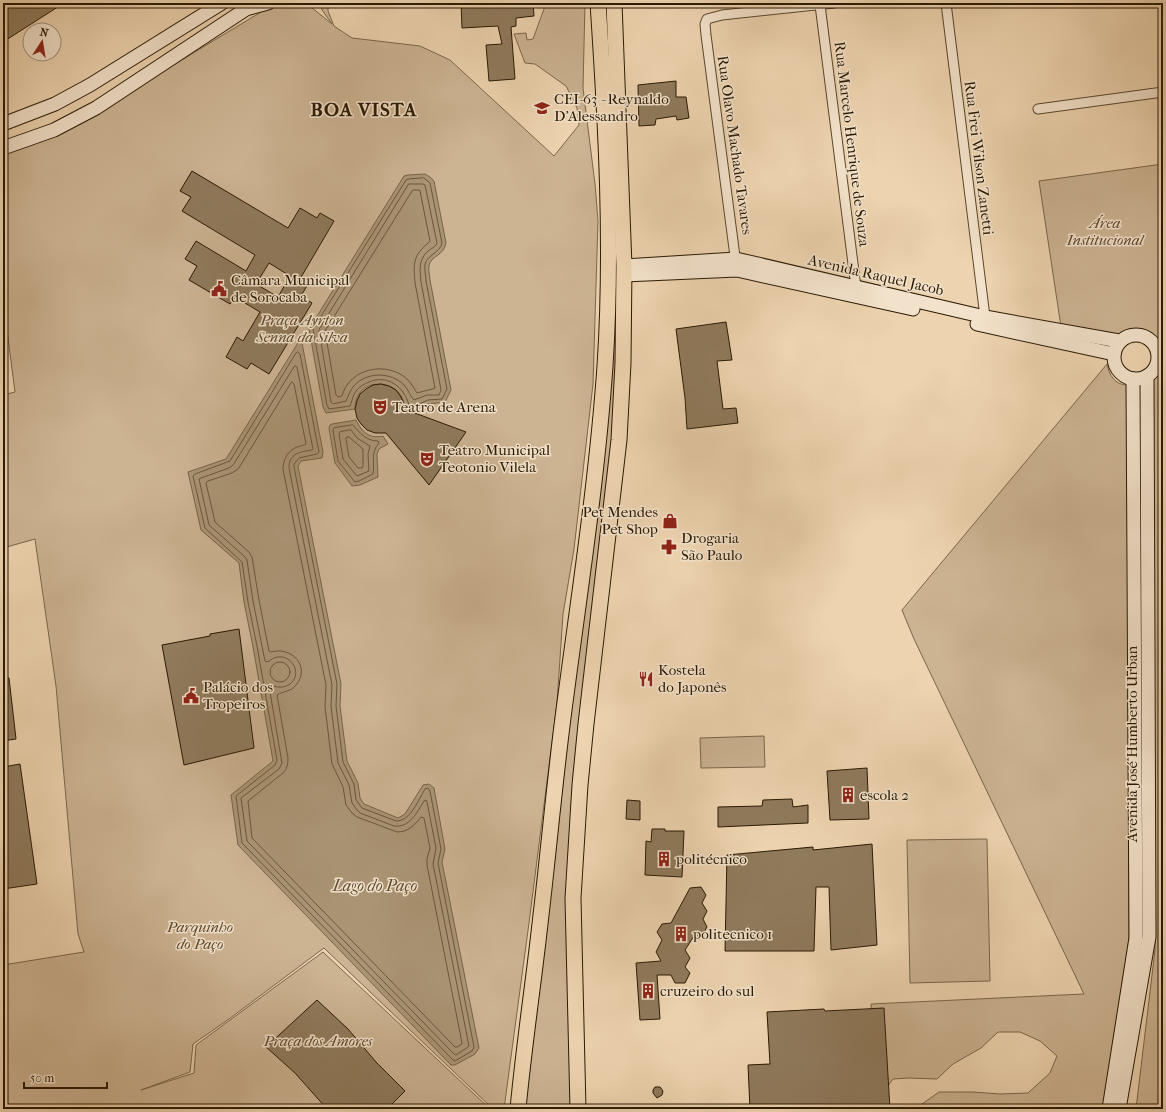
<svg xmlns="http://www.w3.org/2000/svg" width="1166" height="1112" viewBox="0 0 1166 1112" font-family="'IM FELL French Canon',serif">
<rect width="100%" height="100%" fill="#edd3af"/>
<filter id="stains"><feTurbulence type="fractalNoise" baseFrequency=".005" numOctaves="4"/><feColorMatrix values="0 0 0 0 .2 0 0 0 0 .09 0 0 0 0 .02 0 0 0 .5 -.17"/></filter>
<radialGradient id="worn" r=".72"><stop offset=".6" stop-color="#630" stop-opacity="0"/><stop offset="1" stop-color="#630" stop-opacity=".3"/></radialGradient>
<g fill="#ccb392" stroke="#7a664a">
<path d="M288,3H306L332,24L322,10L320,3H328V11L334,26L352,38L420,46L450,60L554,156L579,125L577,108L566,86L535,64L525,63L514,34L526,33L527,40L533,39L544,9L543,3H585L583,88L595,184L598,221L593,384L574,549L563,614L557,703L529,923L504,1109H493L324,948L229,1019L193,1044L190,1072L141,1090L194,1073L196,1045L323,952L490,1109H3V965L84,952L78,934L56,686L35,539L3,548V395L15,392L3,299V151L87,117L271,6Z"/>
<path d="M603,3H609L620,273L617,394L577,746L571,1109H525L556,849L568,727L601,459Z"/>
<path d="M1163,164V353L1159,342L1150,335L1063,340L1039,181Z"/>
<path d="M1163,358V1109H1136L1155,950L1150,380L1160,367Z"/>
<path d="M1107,364C1109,375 1115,385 1127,385L1129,938L1121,1005L1105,1109H915L939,1092H973L1000,1094L1028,1093L1050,1073L1057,1056L1040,1041L1020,1032H998L981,1048L953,1064L937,1079L909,1078L893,1079L885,1090L876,1086L871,1004L1084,994L914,639L902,610Z"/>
<path d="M764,736L765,767L701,768L700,738Z"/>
<path d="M987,839L990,981L910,983L907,840Z"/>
</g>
<g fill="#aa9474" stroke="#766346">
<path d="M425,174L430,177L434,181L446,243C444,256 430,256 429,266C428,270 430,276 430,280L451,390L445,402L429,404L412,411L406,409C404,403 403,397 398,392C388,381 367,381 359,394C356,399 355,404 355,409L326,413L323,407L309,329L404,176L408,175Z"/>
<path d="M301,338L323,452L322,458L301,461L298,466L341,684L340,706L347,761L358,783L360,798L364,804L398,818L405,814L423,785L429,784L434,788L445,849L442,862L479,1048L475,1054L455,1065H451L238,845L231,795L273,761L253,647L244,602L239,563L201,530L188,472L226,459Z"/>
<path d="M356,420C362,432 369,439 383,436L388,444L379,449L377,454L378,477L360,485L352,486L335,463L329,428L330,425L332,424Z"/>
</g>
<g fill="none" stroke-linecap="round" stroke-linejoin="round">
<g stroke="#6a563b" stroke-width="1">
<path d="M424,178L430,183L442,243C440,253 428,254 425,264C424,268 426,276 426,281L447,389L442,399L428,400L412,407L409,405C404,387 388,374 369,382C364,384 359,387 356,391C353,395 352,401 350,406L329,409L327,405L313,329L406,180L409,179Z"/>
<path d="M409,184H423L425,185L437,243C435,248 431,248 428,251C418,260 420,271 421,282L441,390L439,395H427L414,400C410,396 408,389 404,385C390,371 365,372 353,387C350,391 348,397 346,401L333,404L331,402L319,330Z"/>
<path d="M414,190H419L420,191L430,241C428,244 425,245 423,248C412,258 414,270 415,283L435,388C434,389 420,392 417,393C414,389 412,384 408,380C392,364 361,365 347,385C345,388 343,392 342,396L338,397L336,395L325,331L412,191Z"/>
<path d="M298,352L300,354L319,452L317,454L299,458L294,464V467L337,684L336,706L343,762L354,784L356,800L362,808L396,821C411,821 418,800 425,789L428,788L430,791L441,849L438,863L474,1047L472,1051L455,1061L453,1060L242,843L236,796L275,765L277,760L257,646L248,602L242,562L205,528L193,476L195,474L230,461L296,353Z"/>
<path d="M295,366L297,367L313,449L312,450C300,452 289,453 289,468L332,685L331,706L338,763L349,785L352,803L357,810L360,813L394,826C410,828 417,812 424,801L426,800L427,802L436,848L433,864L469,1046L468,1047L456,1055L454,1054L247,841L241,798L279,769L282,763L269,686L271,685C278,688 284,688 290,684C306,671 285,646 268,662L265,661L253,601L247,560L244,556L209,525L199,479L201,478L229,468L233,465Z"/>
<path d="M292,382L294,384L306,444C303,446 300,446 297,447C288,450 283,460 283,469L326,685L325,707L332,764L343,787L346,805L352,813L357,817L397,832C408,832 415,825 421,817L424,818L430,848L427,859V865L462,1043V1044L457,1047H455L252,838L248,801L283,773C287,769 288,764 288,758L277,695C283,691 291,692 296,685C311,667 292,646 271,652L269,651L259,600L252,557L249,552L215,522L206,483L208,481L232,473L238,469Z"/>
<path d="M353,425C360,433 366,441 378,441L379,443C370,453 375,462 373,474L359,481L355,482L338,461L333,430L334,428Z"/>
<path d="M351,430L357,438L370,446L368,454L369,471L357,476L356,475L343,459L339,434L340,432Z"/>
<path d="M347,437H349L363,449V466L362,468H358L349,457L346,439Z"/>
<circle cx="280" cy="672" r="10"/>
</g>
</g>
<g fill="#8f7a5c" stroke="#291902" fill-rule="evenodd">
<path d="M3,3H64L3,42Z"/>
<path d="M461,3H533L534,16L516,18V26L511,27L515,79L489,81L486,45L502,44L498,26L462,28Z"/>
<path d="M676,81V97H686L689,118L677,120L676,116L656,119L655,125L639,126L638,85Z"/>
<path d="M192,171L288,228L300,208L317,218L320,213L334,221L300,279L308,284L301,296L312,303L269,374L251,363L247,369L226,357L237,337L243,341L260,312L235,297L230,304L189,280L197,266L185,259L196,241L246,271L255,255L182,211L191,197L180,191ZM269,263L290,276L278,297L256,284Z"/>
<path d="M726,322L732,360L717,361L723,409L736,408L738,423L687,429L685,398L676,329Z"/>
<path d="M381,384L389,386L396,390L401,397L404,404V409L466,432L429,485L386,433H375L367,430L361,424L357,418L355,409L357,401L360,394L366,389L373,385Z"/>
<path d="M239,629L254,748L184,765L162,645L210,636V634Z"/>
<path d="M3,678H9L16,739L3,741Z"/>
<path d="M20,764L37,884L3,889V767Z"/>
<path d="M867,768L869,819L830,820L827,771Z"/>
<path d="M792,799L793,807L808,805V823L718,827V807L762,806L763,800Z"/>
<path d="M627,800L640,801V820L626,819Z"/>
<path d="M652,829H665V831H684L682,877L645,875L646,841L651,842Z"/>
<path d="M872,844L877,945L831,950L829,887H816L814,951H725L727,855L813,847V850Z"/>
<path d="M701,887L706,895L702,903L707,911L703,919L707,927L702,936H694L685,950L690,958L685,967L690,973L685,983H675L671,975H657L660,1019L640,1020L636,963L661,961L656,952L662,940L657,932L662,924L671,923L690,888Z"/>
<path d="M317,1000L348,1029L376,1062L405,1091L387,1109H327L295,1073L266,1047Z"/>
<path d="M884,1008L890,1109H750L748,1065L770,1064L767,1012L824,1009L825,1011Z"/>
<path d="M655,1087H660L663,1091L662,1095L657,1098L653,1093V1090Z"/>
</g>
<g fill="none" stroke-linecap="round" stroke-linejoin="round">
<defs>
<g id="street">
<path d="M946,3L985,317"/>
<path d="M820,5L856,287"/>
<path d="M1038,109L1163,92"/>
<path d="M736,264L706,35L705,24L707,19L722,15L834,3"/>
</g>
<g id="secondary">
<path d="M3,124L55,104L90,85L222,3"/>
<path d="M3,148L54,130L96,108L246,9L268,3"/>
<path d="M624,266L736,259L985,317L1119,341"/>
<path d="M624,275L737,270L913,309"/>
<path d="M977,324L1114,354"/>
<circle cx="1136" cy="357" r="22"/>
<path d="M1109,1109L1136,938L1133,379"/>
<path d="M1119,1109L1149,937L1147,376"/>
</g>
<g id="primary">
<path d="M518,1109C524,1044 534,980 541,915C549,847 555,778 564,710C579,595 597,481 605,366C613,245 606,123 598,3"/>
<path d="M578,1109L573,898L580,785L586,724L619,440L623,363L624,266L614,3"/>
</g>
</defs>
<use href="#street" stroke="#5a482d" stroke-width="11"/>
<use href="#secondary" stroke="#291902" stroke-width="15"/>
<use href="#primary" stroke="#291902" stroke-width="17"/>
<use href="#street" stroke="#f3e2cb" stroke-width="9"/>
<use href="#secondary" stroke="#f3e2cb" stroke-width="13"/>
<use href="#primary" stroke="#edd3af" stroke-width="15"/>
</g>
<defs>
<symbol id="school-bare" viewBox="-9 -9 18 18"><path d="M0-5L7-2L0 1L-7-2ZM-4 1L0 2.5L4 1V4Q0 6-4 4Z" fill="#8f2418" stroke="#f3e2cb" stroke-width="2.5" paint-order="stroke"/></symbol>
<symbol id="civic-bare" viewBox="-9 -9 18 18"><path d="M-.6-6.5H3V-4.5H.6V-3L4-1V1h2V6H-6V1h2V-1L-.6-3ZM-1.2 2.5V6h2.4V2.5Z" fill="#8f2418" stroke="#f3e2cb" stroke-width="2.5" paint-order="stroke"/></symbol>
<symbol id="theatre-bare" viewBox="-9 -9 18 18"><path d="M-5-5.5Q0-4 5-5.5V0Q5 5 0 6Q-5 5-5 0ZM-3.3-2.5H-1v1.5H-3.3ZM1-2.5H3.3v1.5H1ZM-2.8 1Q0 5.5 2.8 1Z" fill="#8f2418" stroke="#f3e2cb" stroke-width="2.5" paint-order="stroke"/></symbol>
<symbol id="shop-bare" viewBox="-9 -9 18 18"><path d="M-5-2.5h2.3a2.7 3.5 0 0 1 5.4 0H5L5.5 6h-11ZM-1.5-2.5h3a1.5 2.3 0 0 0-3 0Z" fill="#8f2418" stroke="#f3e2cb" stroke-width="2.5" paint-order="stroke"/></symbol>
<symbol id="pharmacy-bare" viewBox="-9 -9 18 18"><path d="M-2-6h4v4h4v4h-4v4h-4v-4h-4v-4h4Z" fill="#8f2418" stroke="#f3e2cb" stroke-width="2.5" paint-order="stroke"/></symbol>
<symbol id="restaurant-bare" viewBox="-9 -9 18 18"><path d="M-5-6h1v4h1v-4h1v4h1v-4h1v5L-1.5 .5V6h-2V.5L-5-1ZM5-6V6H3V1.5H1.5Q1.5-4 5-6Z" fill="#8f2418" stroke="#f3e2cb" stroke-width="2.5" paint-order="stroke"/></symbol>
<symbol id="building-bare" viewBox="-9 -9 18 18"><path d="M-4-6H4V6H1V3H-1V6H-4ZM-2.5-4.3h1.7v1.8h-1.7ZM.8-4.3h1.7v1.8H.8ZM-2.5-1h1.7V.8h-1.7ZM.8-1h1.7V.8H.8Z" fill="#8f2418" stroke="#f3e2cb" stroke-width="2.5" paint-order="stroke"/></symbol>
</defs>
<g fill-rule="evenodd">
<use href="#school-bare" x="531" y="97" width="22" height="22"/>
<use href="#civic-bare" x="208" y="278" width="22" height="22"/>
<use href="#theatre-bare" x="369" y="396" width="22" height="22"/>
<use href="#theatre-bare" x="416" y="448" width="22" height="22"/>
<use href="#shop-bare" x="659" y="510" width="22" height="22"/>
<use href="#pharmacy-bare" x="658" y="536" width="22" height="22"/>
<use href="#restaurant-bare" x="635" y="668" width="22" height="22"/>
<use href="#civic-bare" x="180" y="685" width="22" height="22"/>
<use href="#building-bare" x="837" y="784" width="22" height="22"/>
<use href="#building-bare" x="653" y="848" width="22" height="22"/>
<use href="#building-bare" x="670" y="923" width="22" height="22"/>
<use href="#building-bare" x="637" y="980" width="22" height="22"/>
</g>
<g text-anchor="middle" stroke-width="3" stroke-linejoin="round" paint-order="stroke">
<g font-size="15" fill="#291902" stroke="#f3e2cb" text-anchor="start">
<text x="554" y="104">CEI-63 - Reynaldo<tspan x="554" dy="17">D'Alessandro</tspan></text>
<text x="231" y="285">Câmara Municipal<tspan x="231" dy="17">de Sorocaba</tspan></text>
<text x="392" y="412">Teatro de Arena</text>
<text x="439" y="455">Teatro Municipal<tspan x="439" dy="17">Teotonio Vilela</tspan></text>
<text x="658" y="517" text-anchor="end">Pet Mendes<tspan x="658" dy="17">Pet Shop</tspan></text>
<text x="681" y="543">Drogaria<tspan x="681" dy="17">São Paulo</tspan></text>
<text x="658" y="675">Kostela<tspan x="658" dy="17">do Japonês</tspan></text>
<text x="203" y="692">Palácio dos<tspan x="203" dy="17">Tropeiros</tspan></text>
<text x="860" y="800">escola 2</text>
<text x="676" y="864">politécnico</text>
<text x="693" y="939">politecnico 1</text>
<text x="660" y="996">cruzeiro do sul</text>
</g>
<g font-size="15" fill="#291902" stroke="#f3e2cb">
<text transform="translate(852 144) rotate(83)" y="5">Rua Marcelo Henrique de Souza</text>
<text transform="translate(735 145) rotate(82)" y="5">Rua Olavo Machado Tavares</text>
<text transform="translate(979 158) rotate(83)" y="5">Rua Frei Wilson Zanetti</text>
<text transform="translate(876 275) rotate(13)" y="5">Avenida Raquel Jacob</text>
<text transform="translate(1132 744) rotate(-90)" y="5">Avenida José Humberto Urban</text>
</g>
<g font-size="15" font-style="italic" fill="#5a472d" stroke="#f3e2cb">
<text x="1105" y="228">Área<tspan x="1105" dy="17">Institucional</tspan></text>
<text x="302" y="325">Praça Ayrton<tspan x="302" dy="17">Senna da Silva</tspan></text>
<text x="200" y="932">Parquinho<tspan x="200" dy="17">do Paço</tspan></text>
<text x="318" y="1046">Praça dos Amores</text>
</g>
<g font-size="16" font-style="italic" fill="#5d4a30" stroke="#f3e2cb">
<text x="375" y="891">Lago do Paço</text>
</g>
<g font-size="19" font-weight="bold" letter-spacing="1" fill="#291902" stroke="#f3e2cb">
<text x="364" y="116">BOA VISTA</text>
</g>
</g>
<rect width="1166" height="1112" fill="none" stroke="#edd3af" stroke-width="16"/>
<rect x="4" y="4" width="1158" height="1104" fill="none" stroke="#291902" stroke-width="2"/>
<rect x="8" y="8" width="1150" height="1096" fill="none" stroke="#291902"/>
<g transform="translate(42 42) rotate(12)"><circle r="19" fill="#f3e2cb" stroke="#a2927b"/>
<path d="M0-3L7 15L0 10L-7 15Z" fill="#8f2418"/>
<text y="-6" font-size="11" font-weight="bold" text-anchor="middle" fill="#291902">N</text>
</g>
<path d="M24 1082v6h83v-6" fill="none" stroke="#291902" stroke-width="2"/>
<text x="30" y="1082" font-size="12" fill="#291902" stroke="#f3e2cb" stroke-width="3" paint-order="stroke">50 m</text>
<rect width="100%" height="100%" filter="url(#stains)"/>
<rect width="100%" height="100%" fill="url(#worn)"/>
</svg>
